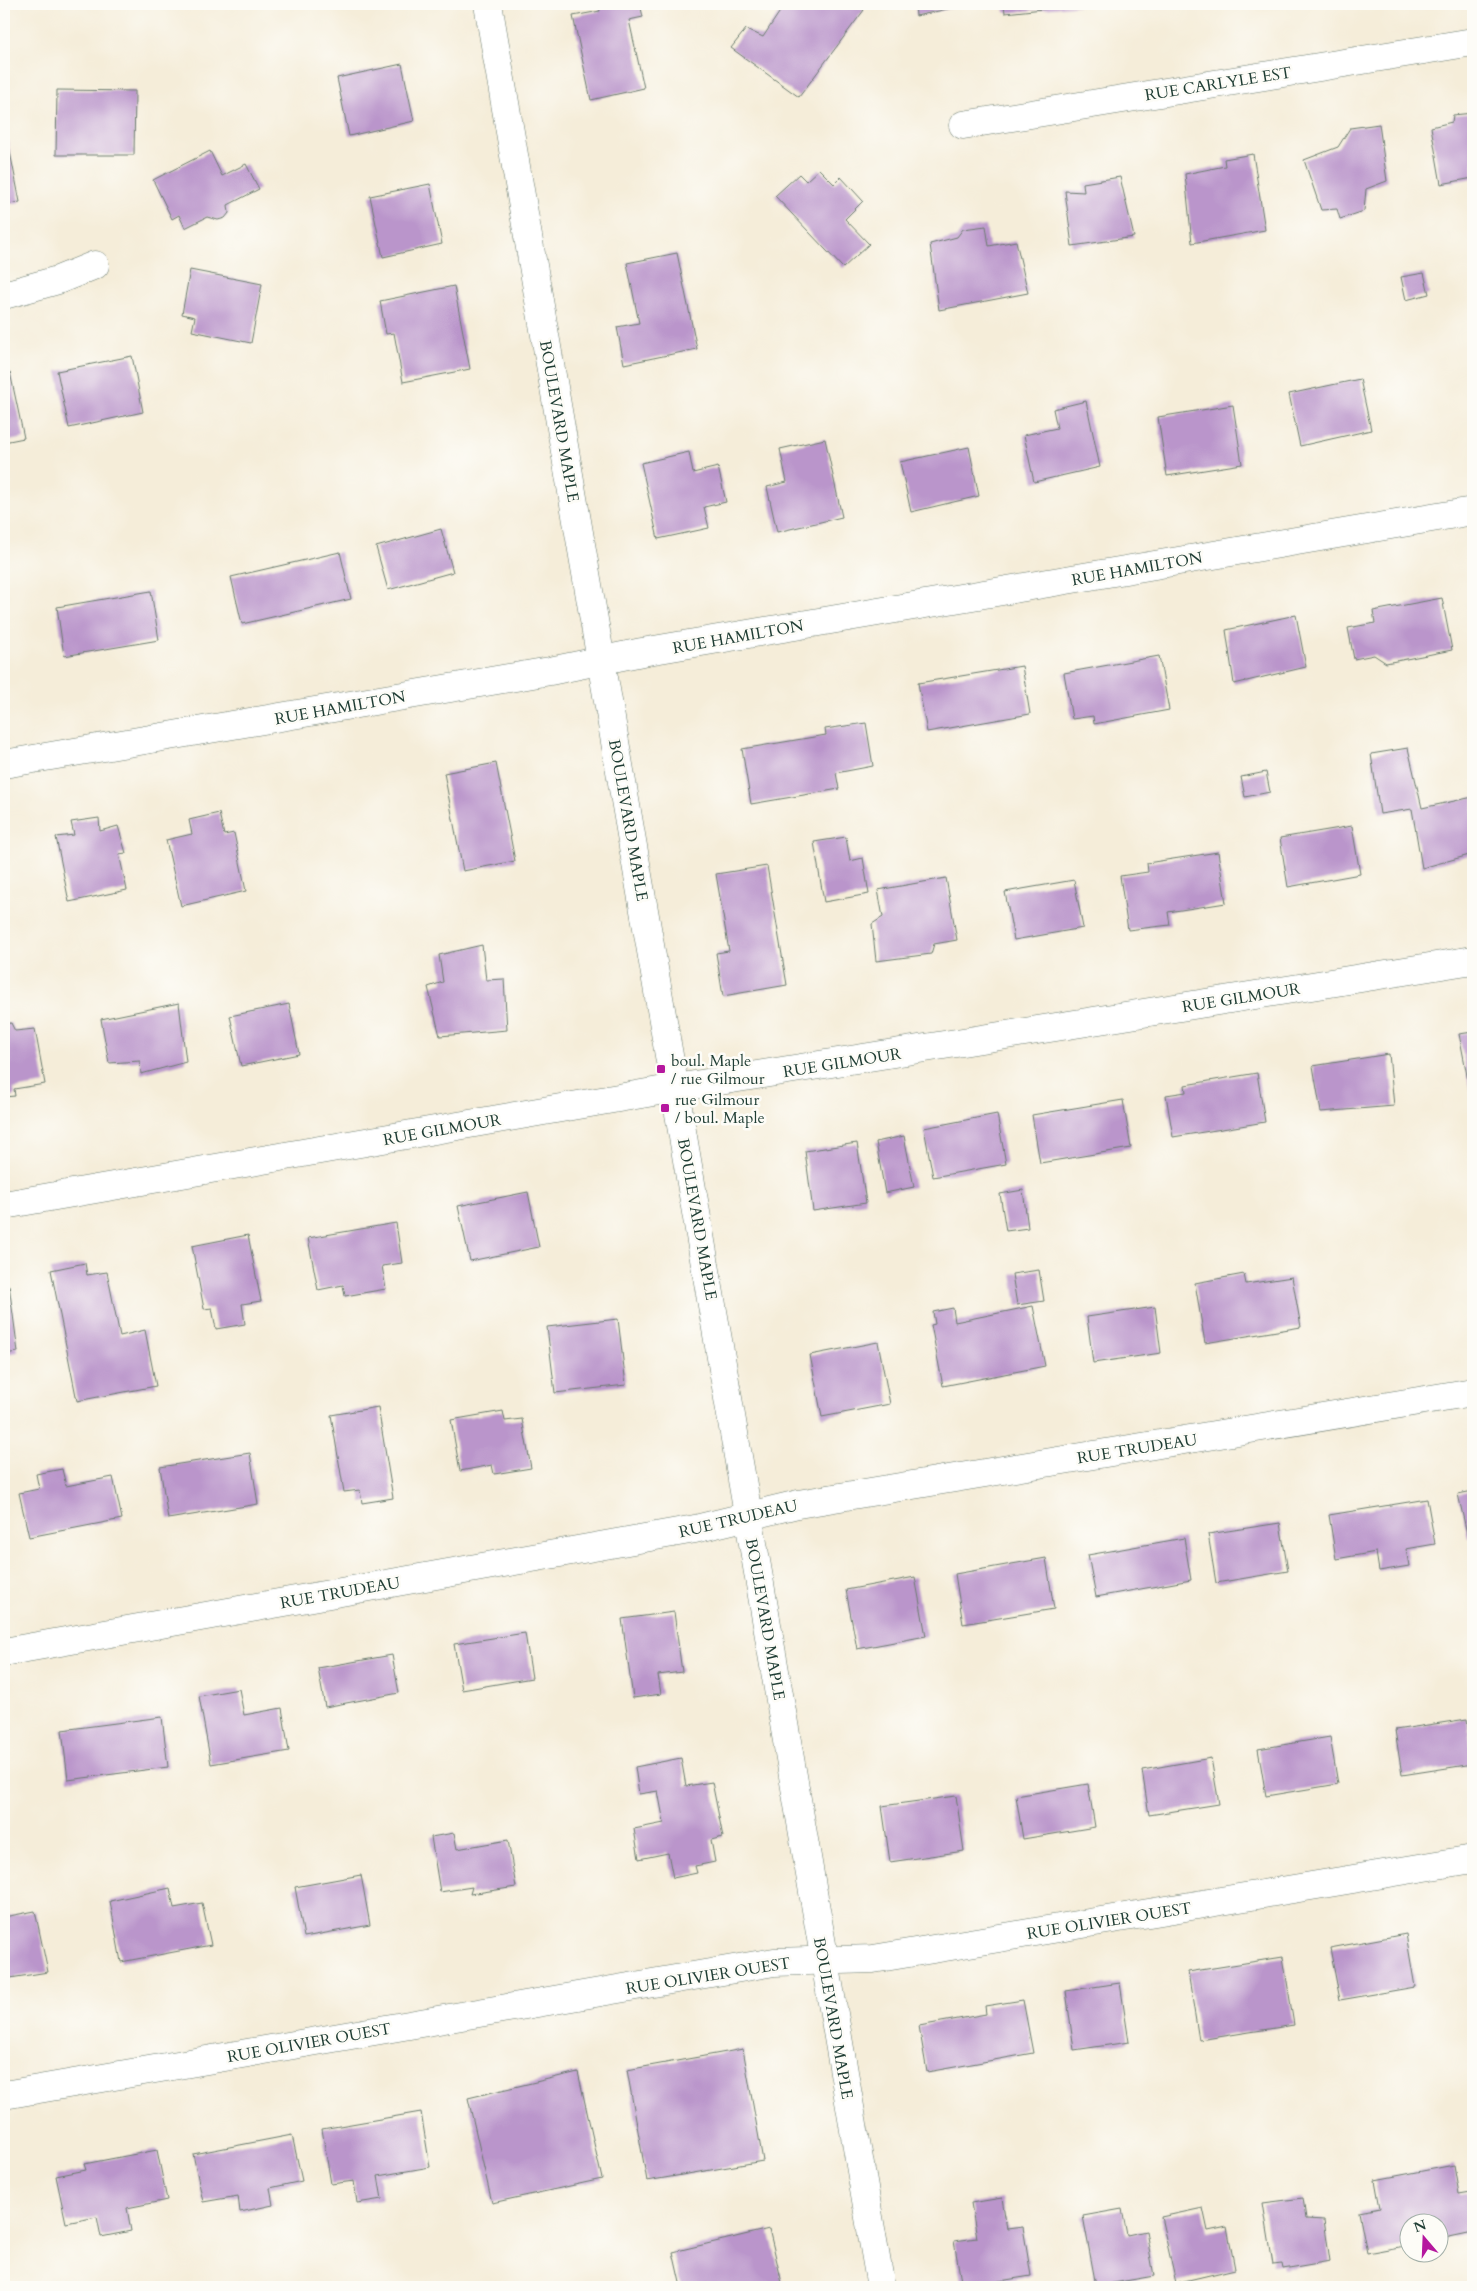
<svg xmlns="http://www.w3.org/2000/svg" width="1477" height="2291" viewBox="0 0 1477 2291" font-family="Cardo,serif">
<rect width="100%" height="100%" fill="#fdfcf7"/>
<filter id="ink" filterUnits="userSpaceOnUse"><feTurbulence type="fractalNoise" baseFrequency=".02" numOctaves="2"/><feDisplacementMap in="SourceGraphic" scale="10" xChannelSelector="R" yChannelSelector="G"/><feConvolveMatrix kernelMatrix="1 2 1 2 8 2 1 2 1" color-interpolation-filters="sRGB"/></filter>
<filter id="wash" filterUnits="userSpaceOnUse"><feTurbulence type="fractalNoise" baseFrequency=".0096" numOctaves="4" result="noise"/><feDisplacementMap in="SourceGraphic" scale="20" xChannelSelector="R" yChannelSelector="G"/><feGaussianBlur stdDeviation="1.12" result="paint"/><feColorMatrix in="noise" values="0 0 0 0 0 0 0 0 0 0 0 0 0 0 0 0 0 1.4 0 .05"/><feComposite in="paint" operator="in"/></filter>
<g filter="url(#wash)">
<rect width="100%" height="100%" fill="#f5edd9"/>
<g id="blocks">
<g fill="#ba95cb">
<path d="M598,4H640L643,17L629,20L644,88L591,100L573,16L600,11Z"/>
<path d="M785,4H853L864,10L799,97L731,48L746,29L763,37Z"/>
<path d="M915,4H952V8L916,16Z"/>
<path d="M1004,4H1080L1081,5L1005,13Z"/>
<path d="M402,64L414,121L349,136L337,78Z"/>
<path d="M57,90L135,91L134,155H56Z"/>
<path d="M1473,113V178L1441,184L1431,127L1452,122L1453,115Z"/>
<path d="M1379,124L1387,181L1366,189L1364,211L1340,219L1337,209L1321,210L1304,160L1338,147L1350,128Z"/>
<path d="M4,132H6L20,202L4,205Z"/>
<path d="M210,151L222,176L246,164L259,189L228,205L229,213L225,218L218,220L207,217L185,228L179,215L172,219L153,180Z"/>
<path d="M1253,154L1265,230L1192,243L1185,174L1225,166L1224,159Z"/>
<path d="M819,169L834,184L841,177L863,201L845,219L869,244L843,268L775,196L799,174L806,181Z"/>
<path d="M1120,177L1134,237L1072,246L1065,191L1084,192L1083,183Z"/>
<path d="M430,184L442,244L383,257L370,196Z"/>
<path d="M986,226L989,246L1016,241L1028,293L939,310L930,244L957,237L963,229Z"/>
<path d="M677,253L697,349L624,364L617,327L639,323L627,263Z"/>
<path d="M190,270L262,284L251,343L192,331L195,317L182,314Z"/>
<path d="M1424,273L1429,294L1406,300L1401,277Z"/>
<path d="M454,286L470,369L403,382L394,333L386,334L380,301Z"/>
<path d="M132,356L143,412L69,428L57,371Z"/>
<path d="M10,372L24,438L4,442V373Z"/>
<path d="M1360,379L1371,430L1300,446L1289,394Z"/>
<path d="M1086,401L1100,467L1034,482L1024,435L1057,428L1053,409Z"/>
<path d="M1233,405L1242,464L1167,476L1158,417Z"/>
<path d="M825,439L842,517L777,532L767,487L787,482L780,449Z"/>
<path d="M969,447L979,496L911,512L900,462Z"/>
<path d="M689,452L693,473L718,467L726,502L704,507L709,528L658,539L641,463Z"/>
<path d="M441,529L453,572L388,590L376,547Z"/>
<path d="M340,552L351,599L242,624L231,577Z"/>
<path d="M151,591L159,640L64,656L57,607Z"/>
<path d="M1442,598L1452,650L1386,663L1374,655L1354,659L1348,628L1375,623L1373,611Z"/>
<path d="M1296,615L1306,667L1234,684L1226,630Z"/>
<path d="M1159,656L1169,710L1094,724L1093,716L1072,719L1064,673Z"/>
<path d="M1022,666L1030,714L927,732L918,683Z"/>
<path d="M866,723L873,766L836,773L839,789L751,804L742,749L826,735L825,729Z"/>
<path d="M1408,748L1422,808L1473,797V854L1422,868L1412,809L1380,814L1371,754Z"/>
<path d="M496,763L515,861L463,871L444,773Z"/>
<path d="M1266,772L1270,792L1245,797L1241,777Z"/>
<path d="M219,813L224,835L234,833L246,891L181,906L166,840L192,834L189,820Z"/>
<path d="M99,818L100,831L118,826L126,853L119,854L127,890L69,902L56,837L74,835L71,822Z"/>
<path d="M1352,826L1360,874L1288,887L1280,838Z"/>
<path d="M846,837L850,861L863,858L869,894L824,902L814,842Z"/>
<path d="M1218,852L1226,903L1168,912L1170,925L1128,930L1120,876L1148,872L1147,863Z"/>
<path d="M767,866L787,985L723,996L716,953L729,951L716,874Z"/>
<path d="M946,878L957,940L934,944L931,954L876,961L872,924L883,917L878,890Z"/>
<path d="M1074,880L1083,928L1014,940L1005,892Z"/>
<path d="M482,945L486,980L504,979L507,1030L440,1036L428,987L443,982L439,955Z"/>
<path d="M179,1003L186,1062L141,1074L140,1061L109,1063L101,1019Z"/>
<path d="M289,1004L299,1054L241,1066L230,1016Z"/>
<path d="M11,1023L15,1031L35,1029L45,1084L14,1089L15,1096L4,1097V1024Z"/>
<path d="M1473,1032V1091H1470L1459,1034Z"/>
<path d="M1389,1054L1394,1106L1321,1112L1313,1066Z"/>
<path d="M1257,1073L1265,1122L1173,1137L1166,1095L1186,1092L1185,1085Z"/>
<path d="M1123,1100L1131,1148L1040,1163L1032,1115Z"/>
<path d="M997,1114L1006,1164L933,1177L924,1128Z"/>
<path d="M904,1136L914,1187L885,1193L876,1142Z"/>
<path d="M857,1143L866,1203L813,1211L805,1151Z"/>
<path d="M1023,1190L1028,1228L1006,1231L1000,1194Z"/>
<path d="M528,1192L539,1247L470,1261L458,1206Z"/>
<path d="M396,1223L402,1263L382,1266L386,1289L345,1296L343,1285L318,1290L308,1238Z"/>
<path d="M248,1235L261,1301L242,1304L245,1324L216,1329L212,1308L204,1309L192,1246Z"/>
<path d="M85,1263L87,1275L107,1272L120,1336L145,1330L156,1386L77,1401L51,1270Z"/>
<path d="M1039,1270L1044,1301L1017,1305L1012,1274Z"/>
<path d="M1244,1274L1246,1284L1292,1277L1301,1327L1205,1343L1195,1283Z"/>
<path d="M9,1285L18,1352L4,1354V1286Z"/>
<path d="M1033,1306L1045,1366L943,1386L931,1325L935,1324L933,1312L953,1308L955,1322Z"/>
<path d="M1155,1307L1161,1353L1093,1363L1087,1317Z"/>
<path d="M618,1319L626,1385L555,1393L547,1327Z"/>
<path d="M878,1342L890,1404L822,1417L810,1355Z"/>
<path d="M378,1407L393,1498L362,1503L360,1490L344,1492L331,1415Z"/>
<path d="M503,1411L505,1421L522,1419L531,1468L494,1474L492,1465L460,1471L451,1420Z"/>
<path d="M250,1453L258,1504L168,1519L160,1467Z"/>
<path d="M62,1469L66,1486L113,1477L122,1519L29,1537L19,1493L39,1489L36,1474Z"/>
<path d="M1473,1491V1537L1468,1538L1458,1494Z"/>
<path d="M1427,1499L1435,1544L1406,1549L1409,1566L1379,1571L1376,1552L1336,1559L1329,1515Z"/>
<path d="M1280,1523L1288,1571L1216,1583L1208,1534Z"/>
<path d="M1184,1538L1191,1580L1096,1597L1088,1555Z"/>
<path d="M1046,1558L1054,1609L963,1624L955,1574Z"/>
<path d="M915,1577L926,1636L857,1649L846,1590Z"/>
<path d="M674,1612L682,1672L658,1675L661,1694L633,1698L622,1619Z"/>
<path d="M525,1633L532,1678L462,1690L454,1644Z"/>
<path d="M392,1655L399,1693L325,1707L318,1668Z"/>
<path d="M239,1689L244,1715L282,1708L289,1751L211,1764L199,1696Z"/>
<path d="M162,1717L168,1767L68,1780L62,1730Z"/>
<path d="M1467,1719L1473,1764L1402,1775L1395,1730Z"/>
<path d="M1330,1737L1338,1784L1266,1796L1258,1749Z"/>
<path d="M681,1758L686,1786L712,1782L723,1837L711,1840L715,1862L695,1866L697,1873L673,1878L668,1853L639,1859L634,1829L664,1823L658,1791L639,1794L635,1767Z"/>
<path d="M1211,1758L1219,1804L1149,1815L1142,1770Z"/>
<path d="M1088,1784L1095,1827L1023,1839L1016,1796Z"/>
<path d="M956,1796L964,1851L890,1862L882,1806Z"/>
<path d="M454,1833L457,1849L508,1840L516,1887L470,1894L472,1887L440,1892L431,1837Z"/>
<path d="M361,1875L370,1925L304,1937L295,1887Z"/>
<path d="M170,1888L174,1908L202,1903L211,1945L121,1962L110,1901Z"/>
<path d="M35,1911L48,1972L4,1979V1917Z"/>
<path d="M1406,1934L1415,1987L1340,2000L1330,1948Z"/>
<path d="M1283,1957L1294,2025L1199,2040L1188,1972Z"/>
<path d="M1120,1983L1129,2042L1074,2050L1066,1991Z"/>
<path d="M1023,2000L1033,2053L927,2072L919,2026L986,2014L985,2006Z"/>
<path d="M743,2049L763,2161L647,2181L627,2070Z"/>
<path d="M578,2072L602,2179L492,2203L468,2098Z"/>
<path d="M421,2112L430,2167L378,2176L382,2199L357,2203L354,2181L331,2184L322,2129Z"/>
<path d="M292,2135L302,2181L270,2188L273,2205L240,2212L238,2196L203,2202L193,2154Z"/>
<path d="M157,2150L167,2200L127,2208L131,2231L101,2237L97,2217L66,2223L56,2176L86,2170L84,2164Z"/>
<path d="M1454,2165L1459,2194L1471,2192L1473,2206V2232L1440,2239V2224H1410V2245L1367,2253L1359,2212L1380,2208L1375,2180Z"/>
<path d="M1002,2198L1007,2229L1023,2227L1031,2276L962,2287L954,2241L977,2238L971,2203Z"/>
<path d="M1303,2198L1306,2219L1324,2220L1330,2261L1283,2269L1282,2264L1273,2265L1263,2203Z"/>
<path d="M1203,2208L1208,2231L1227,2227L1235,2269L1176,2283L1161,2217Z"/>
<path d="M1122,2209L1127,2235L1146,2231L1154,2276L1096,2286L1083,2216Z"/>
<path d="M769,2229L783,2287H681L673,2252Z"/>
</g>
</g>
</g>
<g filter="url(#ink)">
<use href="#blocks" fill-opacity="0" stroke="#6a7b6e" stroke-width="1"/>
<g fill="none" stroke-linecap="round" stroke-linejoin="round">
<defs>
<g id="minor">
<path d="M963,125L1473,42"/>
<path d="M4,295L58,280L95,265"/>
<path d="M4,764L550,671L642,652L1473,511"/>
<path d="M4,1205L676,1088L1473,960"/>
<path d="M4,1652L695,1529L798,1504L1473,1392"/>
<path d="M4,2095L774,1962L873,1959L1473,1859"/>
</g>
<path id="tertiary" d="M488,4L881,2287"/>
</defs>
<use href="#minor" stroke="#6a7b6e" stroke-width="29"/>
<use href="#tertiary" stroke="#6a7b6e" stroke-width="29"/>
<use href="#minor" stroke="#fff" stroke-width="28"/>
<use href="#tertiary" stroke="#fff" stroke-width="28"/>
</g>
</g>
<g fill="#b5179e" stroke="#fdfcf7" stroke-width="2">
<rect x="656" y="1064" width="10" height="10" rx="2.5"/>
<rect x="660" y="1103" width="10" height="10" rx="2.5"/>
</g>
<g text-anchor="middle" stroke-width="5" stroke-linejoin="round" paint-order="stroke">
<g font-size="16" fill="#1f3d34" stroke="#fdfcf7">
<text transform="translate(1218 83) rotate(-9)" y="6">RUE CARLYLE EST</text>
<text transform="translate(560 421) rotate(80)" y="6">BOULEVARD MAPLE</text>
<text transform="translate(1137 568) rotate(-10)" y="6">RUE HAMILTON</text>
<text transform="translate(738 636) rotate(-10)" y="6">RUE HAMILTON</text>
<text transform="translate(340 707) rotate(-10)" y="6">RUE HAMILTON</text>
<text transform="translate(629 820) rotate(80)" y="6">BOULEVARD MAPLE</text>
<text transform="translate(1241 997) rotate(-9)" y="6">RUE GILMOUR</text>
<text transform="translate(842 1062) rotate(-9)" y="6">RUE GILMOUR</text>
<text transform="translate(442 1129) rotate(-10)" y="6">RUE GILMOUR</text>
<text transform="translate(698 1219) rotate(80)" y="6">BOULEVARD MAPLE</text>
<text transform="translate(1137 1448) rotate(-9)" y="6">RUE TRUDEAU</text>
<text transform="translate(738 1518) rotate(-13)" y="6">RUE TRUDEAU</text>
<text transform="translate(340 1592) rotate(-10)" y="6">RUE TRUDEAU</text>
<text transform="translate(766 1619) rotate(80)" y="6">BOULEVARD MAPLE</text>
<text transform="translate(1109 1920) rotate(-9)" y="6">RUE OLIVIER OUEST</text>
<text transform="translate(708 1975) rotate(-9)" y="6">RUE OLIVIER OUEST</text>
<text transform="translate(834 2018) rotate(80)" y="6">BOULEVARD MAPLE</text>
<text transform="translate(309 2042) rotate(-10)" y="6">RUE OLIVIER OUEST</text>
</g>
<g font-size="16" fill="#1f3d34" stroke="#fdfcf7" text-anchor="start">
<text x="671" y="1066">boul. Maple<tspan x="671" dy="18">/ rue Gilmour</tspan></text>
<text x="675" y="1105">rue Gilmour<tspan x="675" dy="18">/ boul. Maple</tspan></text>
</g>
</g>
<rect width="1477" height="2291" fill="none" stroke="#fdfcf7" stroke-width="20"/>
<g transform="translate(1424 2238) rotate(341)"><circle r="24" fill="#fdfcf7" stroke="#a4b0a9"/>
<path d="M0-4L9 19L0 12L-9 19Z" fill="#b5179e"/>
<text y="-8" font-size="14" font-weight="bold" text-anchor="middle" fill="#1f3d34">N</text>
</g>
</svg>
